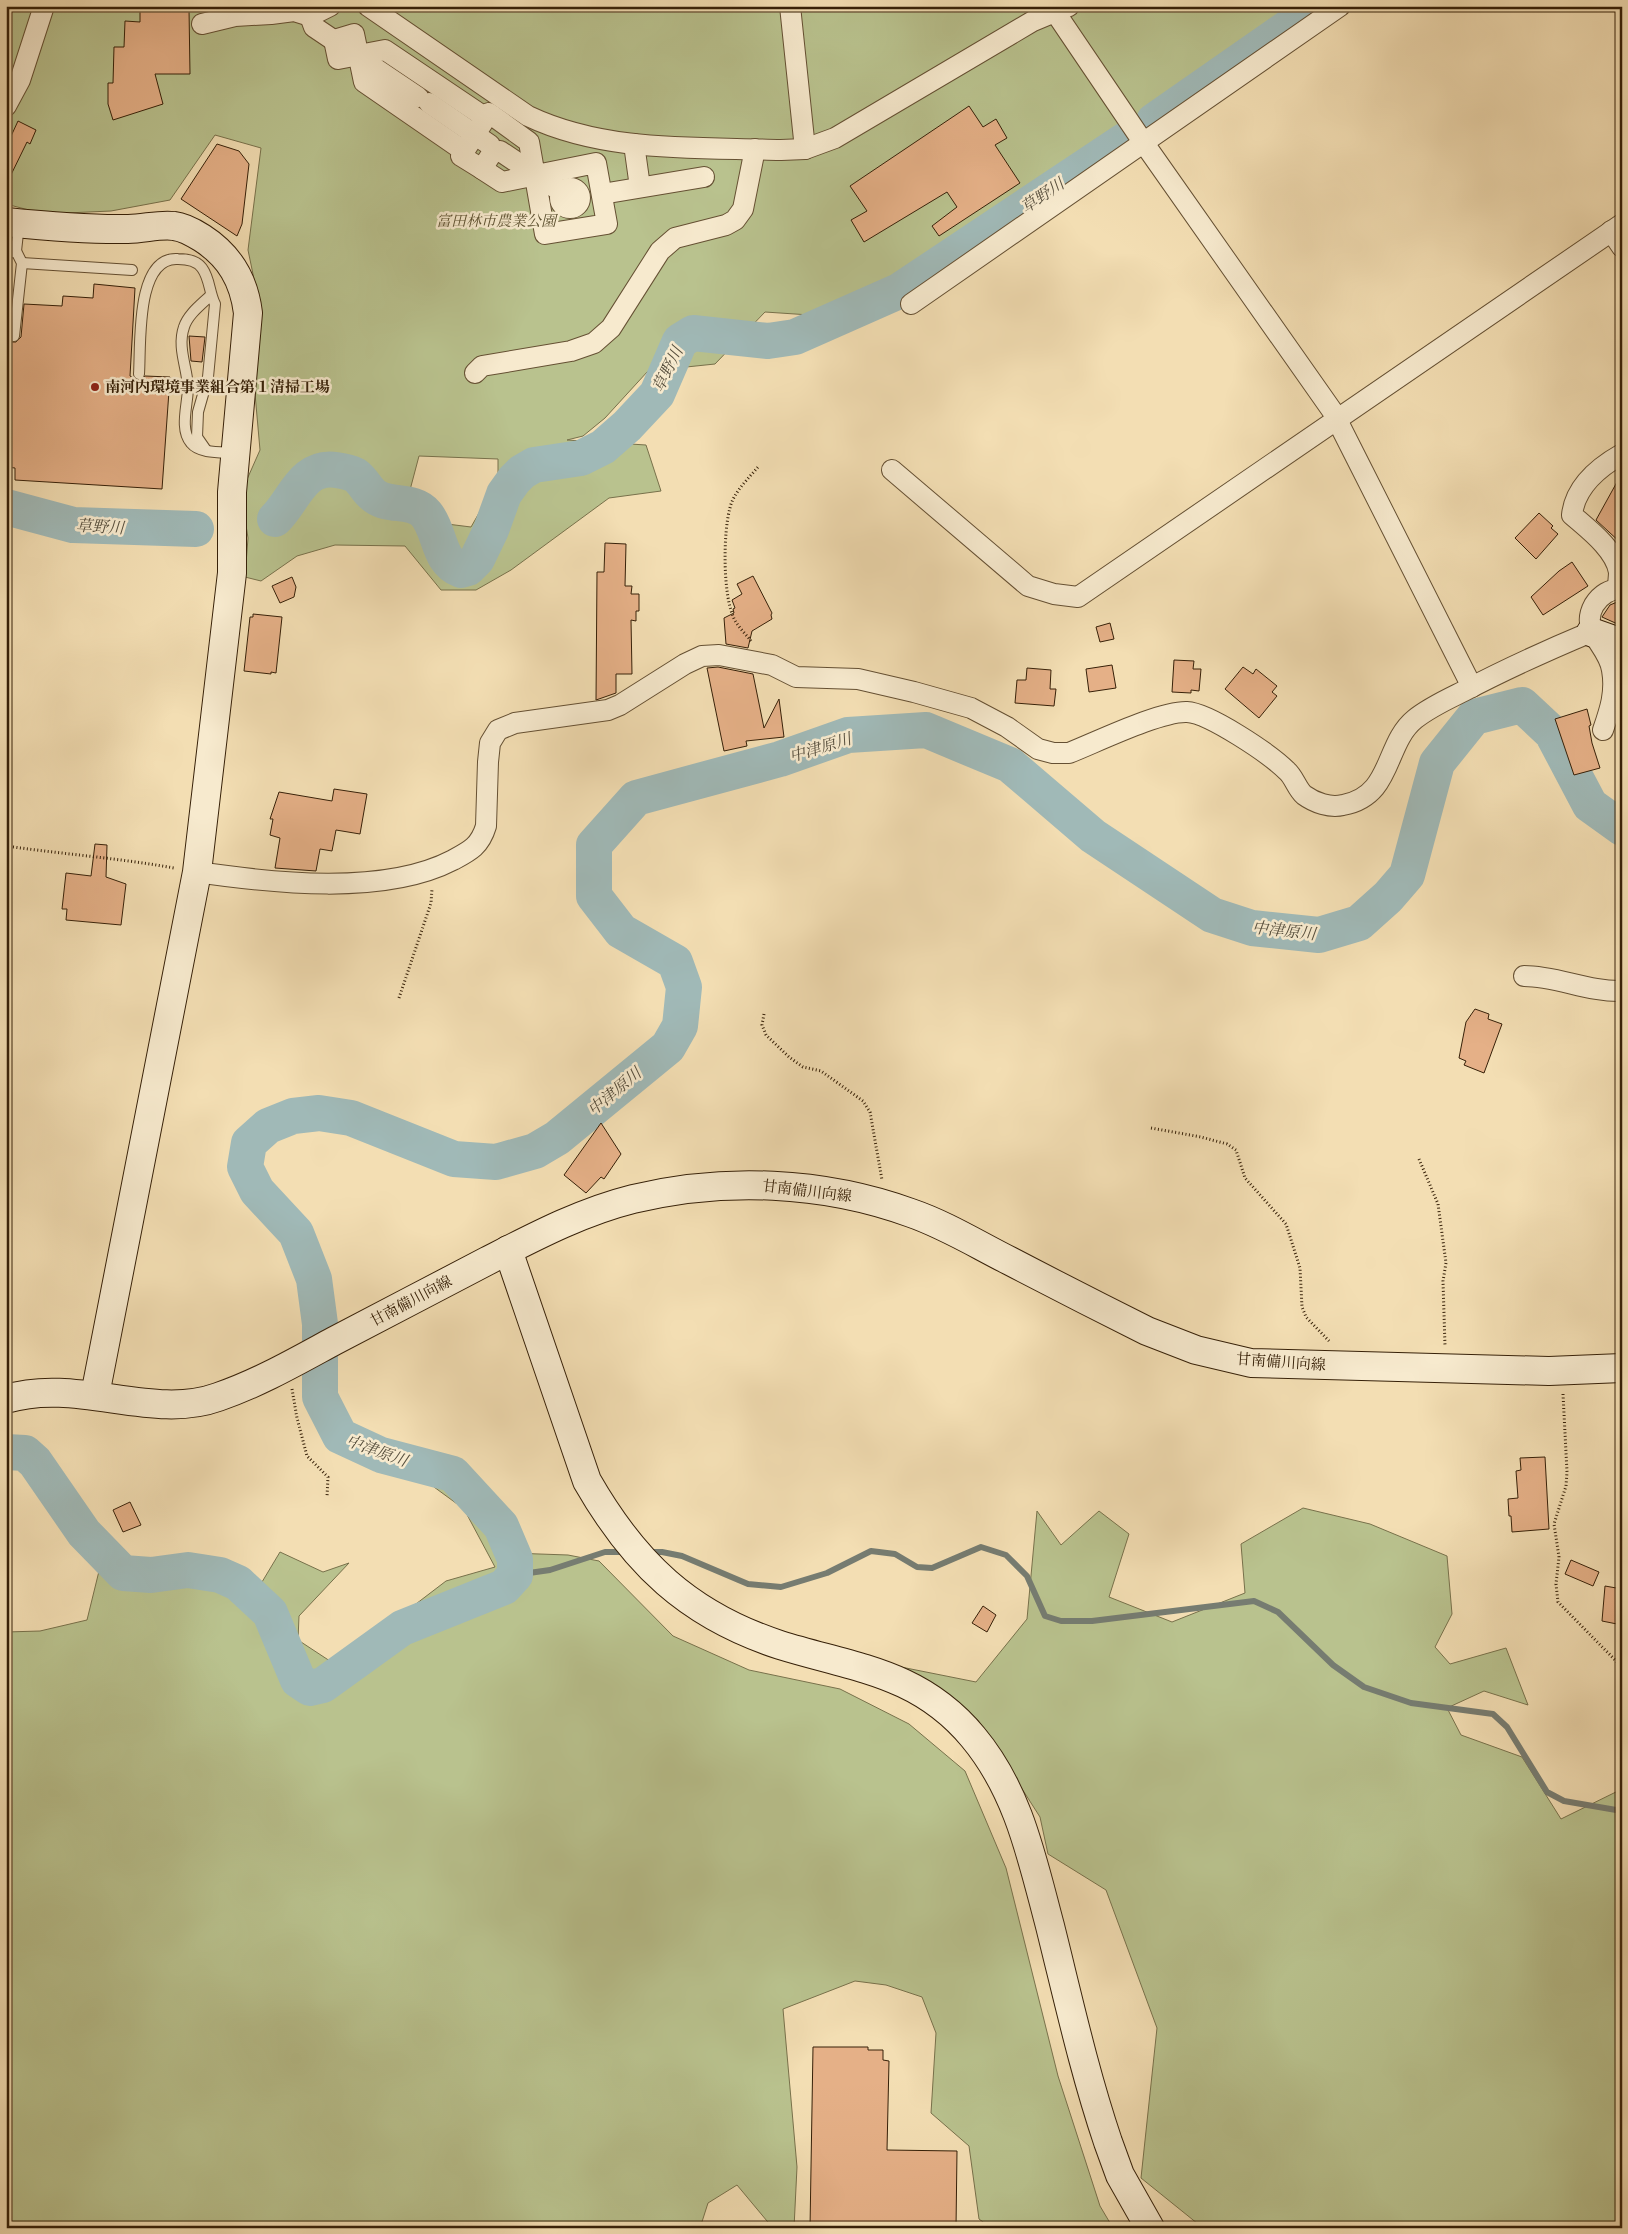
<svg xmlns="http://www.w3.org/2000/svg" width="1628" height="2234" viewBox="0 0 1628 2234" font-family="'IM FELL English','Noto Serif JP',serif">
<rect width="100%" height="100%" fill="#f3deb3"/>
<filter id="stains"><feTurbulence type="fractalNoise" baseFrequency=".004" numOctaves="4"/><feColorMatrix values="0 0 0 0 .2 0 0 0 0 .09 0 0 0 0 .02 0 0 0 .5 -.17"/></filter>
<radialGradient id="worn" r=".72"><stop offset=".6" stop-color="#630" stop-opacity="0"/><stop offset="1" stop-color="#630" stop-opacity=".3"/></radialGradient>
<g fill="#b9c28e" stroke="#78714b" fill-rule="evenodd">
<path d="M6,6H1310L1270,30L1193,87L1015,204L898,286L825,316L765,312L715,364L648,371L605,418L583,436L567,440L646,445L661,491L609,498L511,570L476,590H441L405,546L335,545L297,556L261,581L245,577L248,538L241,493L260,450L253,371L259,303L248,250L261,148L215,135L170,200L111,211L44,214L6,204ZM419,456L498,459V480L471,527L439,523L410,490Z"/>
<path d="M446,1483L480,1513L511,1553L568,1555L599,1561L673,1636L749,1670L840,1689L909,1724L965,1771L1006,1868L1058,2076L1100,2206L1113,2228H991L979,2219L969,2146L931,2113L936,2033L922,1997L886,1985L855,1981L783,2009L797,2167L794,2228L772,2227L737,2185L708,2203L700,2228H6V1632L40,1631L87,1620L100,1567L195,1573L250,1602L280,1552L323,1572L349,1563L299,1616L298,1640L336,1665L446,1581L495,1567L464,1509L434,1487Z"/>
<path d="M1303,1508L1370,1524L1447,1556L1452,1614L1435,1647L1450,1664L1506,1648L1528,1705L1484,1691L1447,1708L1461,1735L1522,1757L1561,1819L1622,1789V2228H1203L1141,2178L1157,2028L1106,1890L1048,1854L1040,1817L978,1720L891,1665L976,1682L1027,1619L1037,1511L1061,1545L1099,1511L1129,1534L1109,1597L1172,1622L1245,1593L1241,1544Z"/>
</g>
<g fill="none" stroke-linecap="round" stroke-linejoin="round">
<g stroke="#767c71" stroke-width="6">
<path d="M646,1552H662L682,1556L748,1584L781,1587L827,1573L871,1551L895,1554L917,1567L932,1568L981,1547L1006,1555L1027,1576L1045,1616L1061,1621H1092L1254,1601L1278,1612L1333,1665L1364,1687L1411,1703L1493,1714L1507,1727L1547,1792L1564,1801L1622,1811"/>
<path d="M515,1575L550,1570L605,1552H626"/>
</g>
<g stroke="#a0b9b7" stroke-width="36">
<path d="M1154,121L1319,6"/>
<path d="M6,507L73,525L196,529"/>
<path d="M275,519C294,501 302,465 336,470C343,471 349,472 355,475C364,481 367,492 376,497C390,507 414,499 426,514C441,532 437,561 461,570L468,568L477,559L491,530L504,494L514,480L522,472L534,465L581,458L603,447L627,426L657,394L680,341L693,333L768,341L795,337L899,291L1124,141"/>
<path d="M6,1452L25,1453L35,1462L84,1533L123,1573L151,1575L188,1570L220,1575L238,1583L270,1613L298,1680L310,1688L323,1685L402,1628L504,1587L515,1575V1559L501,1526L453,1474L381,1455L340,1436L320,1397V1324L314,1279L296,1233L257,1191L245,1167L249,1143L268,1126L293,1116L319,1113L351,1118L454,1159L496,1162L535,1151L557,1138L668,1047L680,1026L684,987L675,962L621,931L594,896V845L636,798L780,759L848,735L926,730L1010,765L1093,836L1212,915L1252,928L1319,935L1359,923L1388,897L1407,875L1437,763L1474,717L1522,705L1552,733L1590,805L1622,828"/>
</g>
</g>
<g fill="#e5b087" stroke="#362008">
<path d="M189,9L190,74H155L163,104L113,120L108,104V83H113L114,47H124L125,21L140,22V10Z"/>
<path d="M969,106L983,127L996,119L1007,138L995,145L1020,183L939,236L932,226L957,207L947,192L864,242L851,220L867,211L850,186Z"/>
<path d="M18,121L36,130L30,144L27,142L6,185V147Z"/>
<path d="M217,144L239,151L249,164L242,224L237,236L181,199Z"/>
<path d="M574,191L578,193L580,200L576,206L569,208L564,205L573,200Z"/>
<path d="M94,284L135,288L130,376L139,381L145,376L170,377L162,489L15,480V468L6,467V303H11L8,338L10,342H16L21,337L24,304L62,306L63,296L93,298Z"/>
<path d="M189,336L205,337L202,362L191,361Z"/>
<path d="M1622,473V544L1596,520Z"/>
<path d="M1539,513L1553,526L1551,528L1558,534L1536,559L1515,538Z"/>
<path d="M605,543L626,544L625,586H632L631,594H639V611H636V621L631,620L632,674H616V693L596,700L597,572H604Z"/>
<path d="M1572,562L1588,586L1543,615L1531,597L1559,571Z"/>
<path d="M753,576L772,613L771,615L772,619L752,631L748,648L726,644L724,618L734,613L733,609L735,608L732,600L742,594L737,584Z"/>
<path d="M292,577L296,587L294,597L280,603L272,586Z"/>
<path d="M1622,600V626L1602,617L1610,605Z"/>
<path d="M253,614L282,617L276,673L271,672V674L244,671L250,617H253Z"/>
<path d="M1110,623L1114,639L1100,642L1096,627Z"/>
<path d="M1174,660L1194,661L1193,669H1201L1199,691L1191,690V693L1172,692Z"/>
<path d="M1112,665L1116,688L1089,692L1086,669Z"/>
<path d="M718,667L753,674L764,728L779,699L784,737L746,741L747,746L724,751L707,668Z"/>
<path d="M1243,667L1253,674L1256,669L1277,686L1272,692L1277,696L1259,718L1225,689Z"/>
<path d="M1027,668L1051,670L1050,689H1056L1054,706L1015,703L1017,680H1026Z"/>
<path d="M1587,709L1591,725L1589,726L1592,743L1600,768L1574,775L1555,719Z"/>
<path d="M334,789L367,794L360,834L336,830L332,851L320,849L316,871L275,868L280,838L270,835L273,819H270L279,792L332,801Z"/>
<path d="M95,844L107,845L106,877L126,884L121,925L66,920L67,909H62L66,873L91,876Z"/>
<path d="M1475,1009L1489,1014L1488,1019L1502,1024L1484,1073L1464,1065L1466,1061L1459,1058L1466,1022Z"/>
<path d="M601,1123L621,1154L604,1179L601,1177L586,1193L564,1175Z"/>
<path d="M1545,1457L1549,1529L1512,1532L1511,1516H1509L1508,1499L1518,1498L1516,1471L1521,1470L1520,1458Z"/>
<path d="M130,1502L141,1525L123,1532L113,1510Z"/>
<path d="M1571,1560L1599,1572L1593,1586L1565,1574Z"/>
<path d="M1605,1586L1622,1589V1625L1602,1621Z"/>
<path d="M983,1606L996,1615L987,1632L972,1623Z"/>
<path d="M813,2047H868V2050H883V2060L889,2061L887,2150L957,2151L956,2228H810Z"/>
</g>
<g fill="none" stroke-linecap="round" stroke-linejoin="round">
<defs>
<g id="lane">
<path d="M6,254L16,251L19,224"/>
<path d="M22,263L132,270"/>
<path d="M211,295C202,304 188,314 184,327C177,347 187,367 188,387C188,404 179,429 191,443C200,454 222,452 235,453"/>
<path d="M14,336L22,263L16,251"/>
<path d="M139,374C141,346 135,256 178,259C187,259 197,261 202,268C210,279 209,292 215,304L208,377L198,412L197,437L206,450"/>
</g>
<g id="street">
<path d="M368,6L528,116C606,153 696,147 781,150L805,149L835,138L1033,21L1069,6"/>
<path d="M790,6L805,149"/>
<path d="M1051,6L1141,139L1333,412L1472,687"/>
<path d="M310,16L314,27L418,97"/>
<path d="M202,24L235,16L271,14L294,11L310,16L330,6"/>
<path d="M334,40L354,34L364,82L464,151"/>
<path d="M334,40L338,59L385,50L486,118"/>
<path d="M429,103L490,145L492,153L482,169"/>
<path d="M6,106L20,80L44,6"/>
<path d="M634,144L640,187"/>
<path d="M492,153L500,151L563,193"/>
<path d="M482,169L502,182L596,163L607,224L545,234L529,142L489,113L461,156L482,169"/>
<circle cx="570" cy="198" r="10"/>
<path d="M602,194L704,177"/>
<path d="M1611,231L1622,247"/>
<path d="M911,304L1340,6"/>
<path d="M475,373L482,366L571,351L594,343L611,328L660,251L675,238L726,225L735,220L743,209L755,149"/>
<path d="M892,470L1028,586L1054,594L1078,597L1622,224"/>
<path d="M1618,588C1618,583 1619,577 1619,572C1615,549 1588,529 1572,515C1575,487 1599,467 1622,454"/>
<path d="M1603,730C1610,710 1616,692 1612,670C1608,644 1579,632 1594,605C1601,594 1609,590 1622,588"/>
<path d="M197,872C272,883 384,896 453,860C470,851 480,846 486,826L488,762L490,743L498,730L515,723L608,710L620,705L685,664L702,656L719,655L772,665L796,677L858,679L914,692L971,708L1007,727L1038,749L1053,753H1069C1097,742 1160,711 1187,712C1209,713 1270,754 1287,771C1294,777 1297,789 1304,795C1315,803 1330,808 1343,805C1393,796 1384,744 1415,719C1430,707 1448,699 1464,691C1506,669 1548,650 1591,632"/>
<path d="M1524,976C1557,976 1588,992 1622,991"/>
</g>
<g id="secondary">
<path d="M6,222C46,226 88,230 128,229C144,229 159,224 174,226C184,227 194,233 202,238C230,256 244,280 248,313L232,492V573L197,872L95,1395"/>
<path d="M1591,632L1622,643"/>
<path d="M508,1250L587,1481C634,1563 688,1615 780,1645C854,1668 919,1672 973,1737C1019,1792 1032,1859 1050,1926C1068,1998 1084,2071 1108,2142L1120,2175L1150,2228"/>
<path d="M6,1399C77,1377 152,1421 218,1397C259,1383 297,1361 334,1341C385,1314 436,1288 487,1261C534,1237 581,1212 633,1199C724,1177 823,1181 911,1213C946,1225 978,1245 1010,1261C1056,1285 1101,1308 1147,1331L1196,1350L1251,1363L1549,1371L1622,1368"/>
</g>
</defs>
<use href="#lane" stroke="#655033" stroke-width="12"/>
<use href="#street" stroke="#655033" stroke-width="22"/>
<use href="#secondary" stroke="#362008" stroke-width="30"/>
<g stroke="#362008" stroke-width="3" stroke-dasharray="1 2.5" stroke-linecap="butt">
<path d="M751,641C745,633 736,625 733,616C723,593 723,533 730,508C733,493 748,479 758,467"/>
<path d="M6,846C62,854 118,858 174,868"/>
<path d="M399,998L431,903L432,889"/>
<path d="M764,1014L762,1025L766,1035L789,1057L803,1067L821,1071L863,1101L870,1112L882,1180"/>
<path d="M1151,1128L1201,1137L1227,1144L1236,1150L1245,1178L1286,1224L1300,1268L1302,1307L1306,1317L1329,1341"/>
<path d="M1419,1159L1438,1204L1446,1263L1443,1281L1445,1346"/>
<path d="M292,1389L297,1418L307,1456L328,1477L327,1497"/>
<path d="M1563,1394L1567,1472L1566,1486L1554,1524L1559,1557L1556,1584L1558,1602L1622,1667"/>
</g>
<use href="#lane" stroke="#f7eace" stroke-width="10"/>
<use href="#street" stroke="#f7eace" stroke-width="20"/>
<use href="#secondary" stroke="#f7eace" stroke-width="28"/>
</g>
<circle fill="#8f2418" stroke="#f7eace" stroke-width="2" cx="95" cy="387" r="5"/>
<g text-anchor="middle" stroke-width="5" stroke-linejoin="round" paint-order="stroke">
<g font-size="15" font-style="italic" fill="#5d5130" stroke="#f7eace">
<text x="496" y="226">富田林市農業公園</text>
</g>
<g font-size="15" font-weight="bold" fill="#362008" stroke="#f7eace" text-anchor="start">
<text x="105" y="392">南河内環境事業組合第１清掃工場</text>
</g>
<g font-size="15" fill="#362008" stroke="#f7eace">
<text transform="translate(807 1191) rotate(7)" y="5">甘南備川向線</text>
<text transform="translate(411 1301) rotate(-28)" y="5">甘南備川向線</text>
<text transform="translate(1281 1362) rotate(4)" y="5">甘南備川向線</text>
</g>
<g font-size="16" font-style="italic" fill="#564e3d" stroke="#f7eace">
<text transform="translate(1042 195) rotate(-34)" y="6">草野川</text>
<text transform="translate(667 369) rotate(-64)" y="6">草野川</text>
<text transform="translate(100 526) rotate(3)" y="6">草野川</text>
<text transform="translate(820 747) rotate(-17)" y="6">中津原川</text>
<text transform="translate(1284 930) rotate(6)" y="6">中津原川</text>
<text transform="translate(614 1091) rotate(-40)" y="6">中津原川</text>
<text transform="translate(377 1450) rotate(20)" y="6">中津原川</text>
</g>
</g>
<rect width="1628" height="2234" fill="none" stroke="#f3deb3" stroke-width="25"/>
<rect x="8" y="8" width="1613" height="2219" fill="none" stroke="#362008" stroke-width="2.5"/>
<rect x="12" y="12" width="1603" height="2209" fill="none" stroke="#362008"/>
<rect width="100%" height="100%" filter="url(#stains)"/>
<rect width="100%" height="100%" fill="url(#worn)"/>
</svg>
